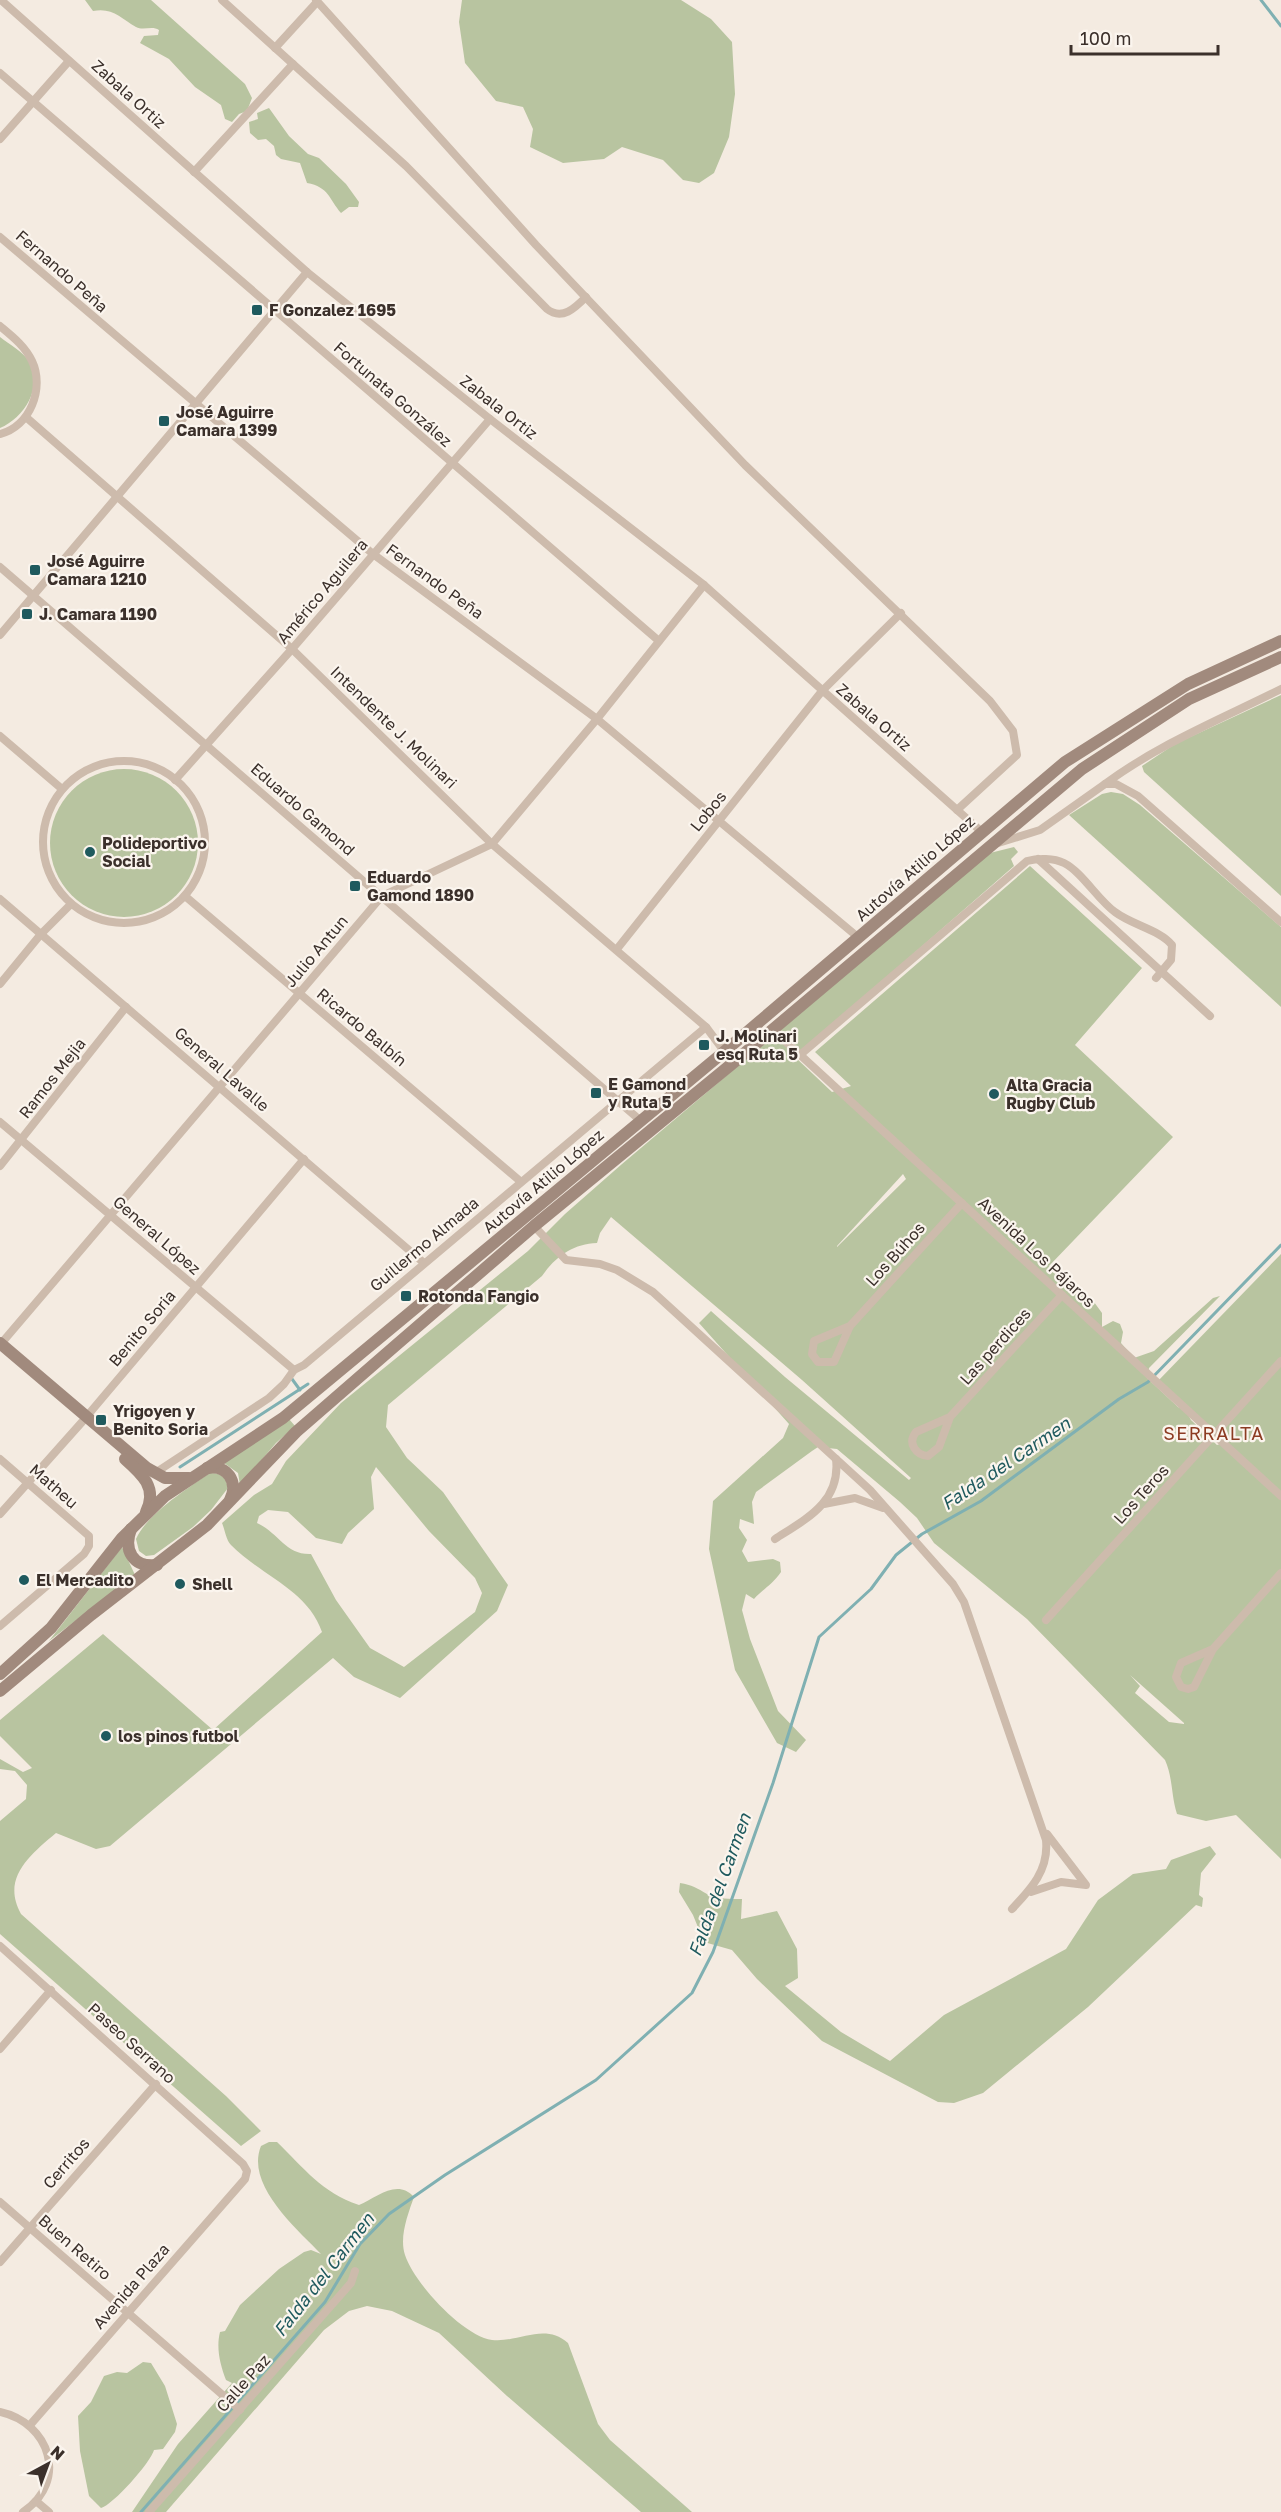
<svg xmlns="http://www.w3.org/2000/svg" width="1281" height="2512" viewBox="0 0 1281 2512" font-family="'Golos Text',sans-serif">
<rect width="100%" height="100%" fill="#f4ebe1"/>
<g fill="#b8c4a0" fill-rule="evenodd">
<path d="M85,0H151L245,84L252,98L247,111L239,114L232,122L225,119L221,105L195,87L169,59L140,43L144,36L158,35L159,30C152,25 144,31 136,27C121,18 112,7 93,11Z"/>
<path d="M462,0H681L711,19L732,42L735,94L729,137L714,173L699,183L683,180L663,160L622,147L604,159L563,163L530,147L533,129L523,107L496,101L465,63L459,22Z"/>
<path d="M269,108L289,136L308,154L319,158L346,184L359,202L358,207H349L341,213C329,199 329,187 307,183L300,163L281,159L276,155L274,146L266,139L258,140L250,133L249,122L258,119L257,113Z"/>
<path d="M0,337C9,344 23,352 29,361C44,387 24,418 0,428Z"/>
<path d="M1281,695V896L1144,772L1142,766L1175,744Z"/>
<circle cx="124" cy="843" r="74"/>
<path d="M1111,792L1123,794L1140,805L1281,927V1007L1069,815L1102,794Z"/>
<path d="M1014,847L1018,852L1011,859L1014,866L795,1057L832,1092L851,1086L815,1052L1030,866L1142,968L1075,1045L1173,1137L1049,1266L1094,1302L1102,1313V1327L1113,1321L1120,1324L1123,1332L1121,1343L1134,1358L1154,1351L1213,1298L1220,1296L1149,1368L1147,1378L1178,1407L1186,1411L1191,1420L1217,1445L1220,1444L1157,1382L1281,1254V1859L1236,1815L1206,1821L1177,1814C1171,1795 1173,1778 1165,1760L1027,1619L934,1543L917,1518L900,1502L837,1449L818,1447L812,1451L756,1492L752,1502L754,1524L740,1519L739,1528L747,1540L742,1551L748,1562L773,1559L780,1562L781,1572C773,1584 763,1589 754,1599L746,1594L742,1610L750,1639L778,1711L806,1740L796,1752L777,1743L735,1670L709,1549L713,1501L783,1438L789,1424L699,1323L711,1311L785,1377L909,1480L911,1478L802,1380L611,1217L600,1233L597,1243C573,1244 556,1256 542,1276L388,1405L386,1427L407,1458L443,1492L508,1585L497,1611L400,1698L354,1677L333,1658L110,1846L96,1849L56,1833C30,1855 1,1878 21,1914L226,2096L261,2131L241,2146L0,1934V1821L26,1799L27,1785L15,1771L0,1769V1759L23,1772L32,1768L0,1736V1720L103,1634L213,1730L322,1632C308,1590 260,1575 231,1545C226,1540 225,1530 222,1523L254,1495L272,1484L286,1461L341,1403L528,1251L565,1214L622,1164L990,853ZM903,1174L906,1179L837,1247V1246ZM376,1467L429,1531L475,1578L482,1593L475,1612L404,1667L370,1648L336,1600L311,1554C285,1555 278,1532 257,1523L259,1516L268,1510L288,1512L316,1538L342,1544L348,1533L374,1509L371,1477ZM1130,1675L1184,1723V1724L1169,1722L1135,1693L1140,1686Z"/>
<path d="M289,1419L295,1426L276,1443L240,1485L238,1473L224,1463Z"/>
<path d="M210,1473C221,1473 226,1477 228,1488L211,1510L193,1527L154,1555L146,1556L139,1551L136,1539C147,1514 188,1488 210,1473Z"/>
<path d="M122,1547L135,1575L49,1641Z"/>
<path d="M1210,1846L1216,1854L1201,1873L1199,1895L1203,1898L1202,1907L1196,1905L1088,2007L983,2093L954,2103L938,2102L822,2041L757,1979L732,1950L704,1942L693,1915L679,1892L680,1883C692,1885 697,1888 707,1894C718,1899 730,1899 742,1899L741,1919L777,1911L797,1949L798,1978L785,1986L841,2032L890,2061L944,2015L1066,1949L1098,1900L1133,1874L1166,1869L1171,1860Z"/>
<path d="M269,2142H277C305,2169 321,2192 359,2205C376,2198 397,2178 414,2197C408,2214 399,2237 405,2255C414,2283 463,2336 492,2340C519,2343 544,2322 568,2343L598,2424L610,2440L692,2512H641L507,2396L439,2333L392,2311L367,2306L349,2311L324,2330L166,2512H132L178,2444L232,2383L226,2380C220,2364 216,2348 220,2332L225,2331L240,2305L279,2269L304,2252L311,2250L321,2254C297,2229 245,2185 261,2146Z"/>
<path d="M143,2362L151,2363L165,2386L177,2424L175,2432L163,2449L154,2450C151,2462 113,2505 101,2508L89,2496L80,2451L78,2416L91,2402L104,2376L117,2372L127,2373Z"/>
</g>
<g fill="none" stroke-linecap="round" stroke-linejoin="round">
<g stroke="#7fb0b2" stroke-width="3">
<path d="M1261,0L1281,26"/>
<path d="M292,1379L300,1390"/>
<path d="M180,1467L308,1384"/>
<path d="M141,2512L325,2302L360,2244L389,2214L445,2175L596,2080L692,1993L713,1952L773,1783L819,1637L871,1589L896,1555L922,1534L981,1501L1119,1399L1148,1382L1281,1245"/>
</g>
<g stroke="#cdbbac" stroke-width="8">
<path d="M1,0L307,272L490,419L704,585L983,833"/>
<path d="M222,0L406,166L547,309C562,321 575,308 586,297"/>
<path d="M316,0L536,245L745,465L990,701L1013,731L1017,755L957,810"/>
<path d="M275,48L317,2"/>
<path d="M0,73L659,641"/>
<path d="M0,139L69,61"/>
<path d="M194,172L293,64"/>
<path d="M0,237L373,554L597,719L859,938"/>
<path d="M0,326C12,336 25,346 32,361C45,388 30,427 0,434"/>
<path d="M27,418L292,649L492,844L706,1027L733,1063"/>
<path d="M0,567L641,1121"/>
<path d="M0,635L307,272"/>
<path d="M0,736L62,789"/>
<circle cx="124" cy="842" r="81"/>
<path d="M175,780L292,649L490,419"/>
<path d="M1105,784C1159,744 1221,719 1281,689"/>
<path d="M995,844L1040,830L1105,784H1116L1138,796L1281,922"/>
<path d="M1038,859L1210,1016"/>
<path d="M185,896L520,1181"/>
<path d="M0,899L424,1263"/>
<path d="M617,949L822,691L901,613"/>
<path d="M0,984L41,934L71,904"/>
<path d="M773,1030L1281,1496"/>
<path d="M800,1055L1027,861C1038,858 1054,858 1064,863C1082,872 1098,900 1115,912C1132,925 1160,930 1172,945L1171,960L1156,978"/>
<path d="M0,1122L294,1370"/>
<path d="M0,1166L126,1007"/>
<path d="M534,1226L566,1260L600,1264L617,1270L653,1292L870,1490L953,1584L964,1602L1046,1840C1049,1870 1031,1889 1012,1909"/>
<path d="M850,1326L814,1341L812,1354L818,1362H834L850,1326L962,1203"/>
<path d="M0,1345L382,896L492,844L597,719L704,585"/>
<path d="M950,1417L916,1432C907,1443 916,1455 928,1456L939,1447L950,1417L1062,1295"/>
<path d="M0,1459L89,1536V1546L84,1554L0,1626"/>
<path d="M155,1473L269,1398L284,1384L294,1370L304,1365L706,1027"/>
<path d="M824,1504L855,1498L883,1508"/>
<path d="M0,1514L82,1422L304,1159"/>
<path d="M775,1539C806,1519 841,1502 836,1459"/>
<path d="M1046,1620L1281,1361"/>
<path d="M1213,1649L1181,1663L1176,1677L1181,1687L1188,1689L1194,1687L1213,1649L1281,1573"/>
<path d="M1031,1892L1061,1882L1086,1885L1047,1834"/>
<path d="M0,1946L243,2164L247,2171L245,2179L30,2425"/>
<path d="M0,2049L51,1990"/>
<path d="M0,2202L240,2410"/>
<path d="M0,2262L156,2084"/>
<path d="M0,2412C50,2423 69,2481 23,2512"/>
<path d="M36,2501L49,2512"/>
<path d="M149,2512L351,2283L355,2271"/>
</g>
<g stroke="#a18a7d" stroke-width="12">
<path d="M0,1343L147,1468L165,1478H189"/>
<path d="M125,1459C142,1474 158,1488 146,1512"/>
<path d="M207,1468C227,1464 239,1482 230,1500"/>
<path d="M131,1529C123,1550 133,1568 157,1565"/>
<path d="M0,1674L51,1628L122,1538L165,1496L283,1418L719,1056L1065,762L1188,684L1281,641"/>
<path d="M0,1691L91,1615L207,1525L296,1432L395,1346L534,1226L733,1063L1082,769L1189,699L1281,657"/>
</g>
</g>
<g fill="#1f5a5e" stroke="#fbf5ee" stroke-width="2">
<rect x="251" y="304" width="12" height="12" rx="3"/>
<rect x="158" y="415" width="12" height="12" rx="3"/>
<rect x="29" y="564" width="12" height="12" rx="3"/>
<rect x="21" y="608" width="12" height="12" rx="3"/>
<circle cx="90" cy="852" r="6"/>
<rect x="349" y="880" width="12" height="12" rx="3"/>
<rect x="698" y="1039" width="12" height="12" rx="3"/>
<rect x="590" y="1087" width="12" height="12" rx="3"/>
<circle cx="994" cy="1094" r="6"/>
<rect x="400" y="1290" width="12" height="12" rx="3"/>
<rect x="95" y="1414" width="12" height="12" rx="3"/>
<circle cx="24" cy="1580" r="6"/>
<circle cx="180" cy="1584" r="6"/>
<circle cx="106" cy="1736" r="6"/>
</g>
<g text-anchor="middle" stroke-width="4.5" stroke-linejoin="round" paint-order="stroke">
<g font-size="16" fill="#3b302b" stroke="#fbf5ee">
<text transform="translate(129 94) rotate(42)" y="6">Zabala Ortiz</text>
<text transform="translate(62 271) rotate(41)" y="6">Fernando Peña</text>
<text transform="translate(393 394) rotate(41)" y="6">Fortunata González</text>
<text transform="translate(499 407) rotate(38)" y="6">Zabala Ortiz</text>
<text transform="translate(435 581) rotate(36)" y="6">Fernando Peña</text>
<text transform="translate(322 591) rotate(-50)" y="6">Américo Aguilera</text>
<text transform="translate(874 717) rotate(41)" y="6">Zabala Ortiz</text>
<text transform="translate(394 727) rotate(44)" y="6">Intendente J. Molinari</text>
<text transform="translate(303 809) rotate(41)" y="6">Eduardo Gamond</text>
<text transform="translate(708 811) rotate(-51)" y="6">Lobos</text>
<text transform="translate(915 868) rotate(-41)" y="6">Autovía Atilio López</text>
<text transform="translate(316 951) rotate(-50)" y="6">Julio Antun</text>
<text transform="translate(362 1027) rotate(40)" y="6">Ricardo Balbín</text>
<text transform="translate(222 1069) rotate(41)" y="6">General Lavalle</text>
<text transform="translate(52 1078) rotate(-52)" y="6">Ramos Mejia</text>
<text transform="translate(543 1181) rotate(-40)" y="6">Autovía Atilio López</text>
<text transform="translate(157 1235) rotate(41)" y="6">General López</text>
<text transform="translate(424 1244) rotate(-40)" y="6">Guillermo Almada</text>
<text transform="translate(1037 1252) rotate(43)" y="6">Avenida Los Pájaros</text>
<text transform="translate(895 1254) rotate(-48)" y="6">Los Búhos</text>
<text transform="translate(142 1328) rotate(-50)" y="6">Benito Soria</text>
<text transform="translate(995 1346) rotate(-48)" y="6">Las perdices</text>
<text transform="translate(54 1486) rotate(41)" y="6">Matheu</text>
<text transform="translate(1141 1494) rotate(-48)" y="6">Los Teros</text>
<text transform="translate(132 2043) rotate(42)" y="6">Paseo Serrano</text>
<text transform="translate(66 2163) rotate(-49)" y="6">Cerritos</text>
<text transform="translate(75 2247) rotate(41)" y="6">Buen Retiro</text>
<text transform="translate(131 2286) rotate(-49)" y="6">Avenida Plaza</text>
<text transform="translate(243 2383) rotate(-48)" y="6">Calle Paz</text>
</g>
<g font-size="16" font-weight="bold" fill="#3b302b" stroke="#fbf5ee" text-anchor="start">
<text x="269" y="316">F Gonzalez 1695</text>
<text x="176" y="418">José Aguirre<tspan x="176" dy="18">Camara 1399</tspan></text>
<text x="47" y="567">José Aguirre<tspan x="47" dy="18">Camara 1210</tspan></text>
<text x="39" y="620">J. Camara 1190</text>
<text x="102" y="849">Polideportivo<tspan x="102" dy="18">Social</tspan></text>
<text x="367" y="883">Eduardo<tspan x="367" dy="18">Gamond 1890</tspan></text>
<text x="716" y="1042">J. Molinari<tspan x="716" dy="18">esq Ruta 5</tspan></text>
<text x="608" y="1090">E Gamond<tspan x="608" dy="18">y Ruta 5</tspan></text>
<text x="1006" y="1091">Alta Gracia<tspan x="1006" dy="18">Rugby Club</tspan></text>
<text x="418" y="1302">Rotonda Fangio</text>
<text x="113" y="1417">Yrigoyen y<tspan x="113" dy="18">Benito Soria</tspan></text>
<text x="36" y="1586">El Mercadito</text>
<text x="192" y="1590">Shell</text>
<text x="118" y="1742">los pinos futbol</text>
</g>
<g font-size="18" letter-spacing="1.5" fill="#8c3b22" stroke="#fbf5ee">
<text x="1214" y="1440">SERRALTA</text>
</g>
<g font-size="18" font-style="italic" fill="#1f5a5e" stroke="#fbf5ee">
<text transform="translate(1006 1464) rotate(-34)" y="6">Falda del Carmen</text>
<text transform="translate(720 1885) rotate(-70)" y="6">Falda del Carmen</text>
<text transform="translate(324 2275) rotate(-52)" y="6">Falda del Carmen</text>
</g>
</g>
<g transform="translate(48 2464) rotate(41)" stroke="#fbf5ee" stroke-width="4.5" paint-order="stroke">
<path d="M0-4.5L10 22L0 15L-10 22Z" fill="#3b302b"/>
<text y="-9" font-size="16" font-weight="bold" text-anchor="middle" fill="#3b302b">N</text>
</g>
<path d="M1071 45v9h147v-9" fill="none" stroke="#3b302b" stroke-width="3"/>
<text x="1080" y="45" font-size="18" fill="#3b302b" stroke="#fbf5ee" stroke-width="4.5" paint-order="stroke">100 m</text>
</svg>
